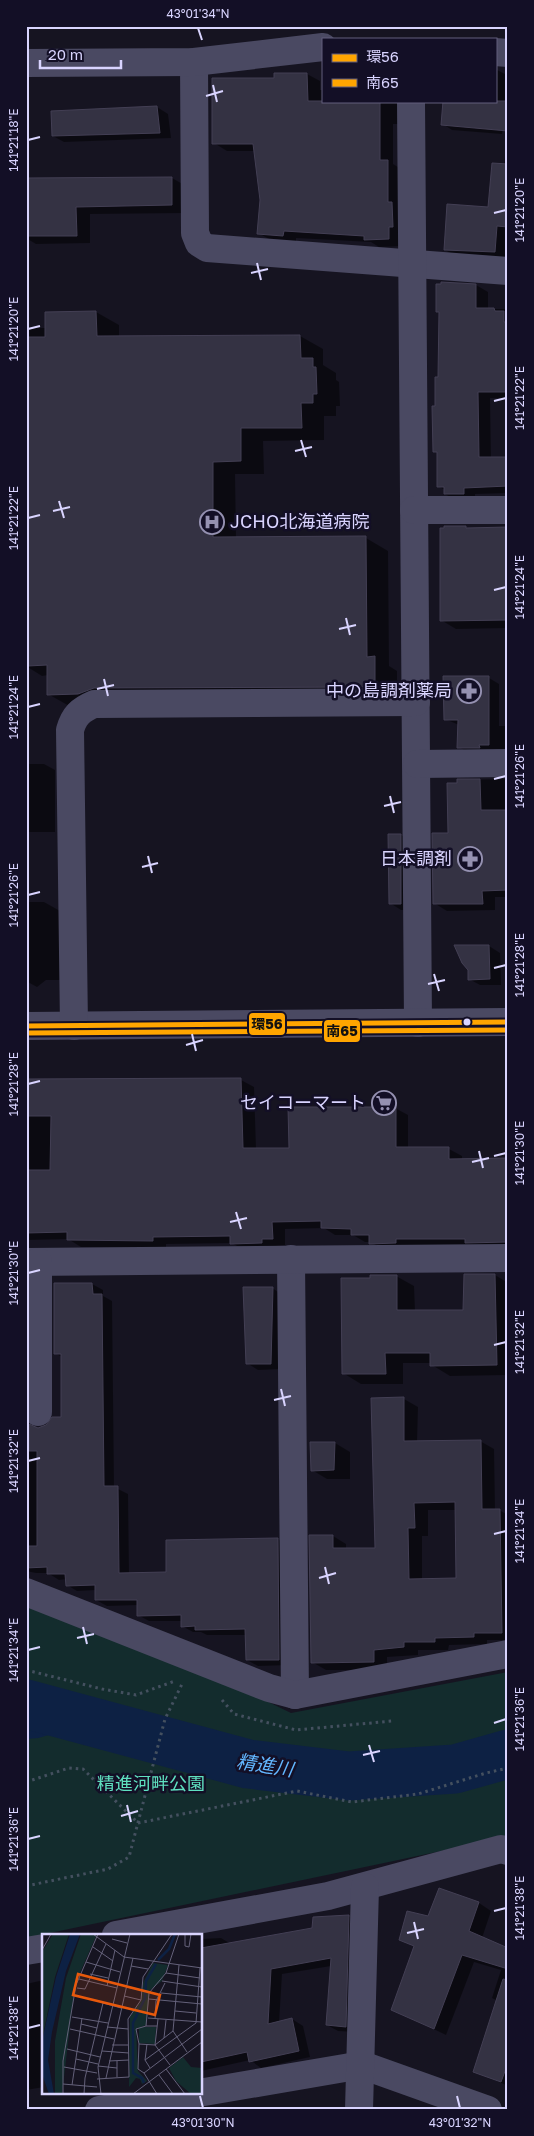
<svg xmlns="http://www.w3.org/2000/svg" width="534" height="2136" viewBox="0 0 534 2136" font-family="'Golos Text','Noto Sans JP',sans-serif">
<rect width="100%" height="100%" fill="#161421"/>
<path fill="#132c2d" d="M26,1598L180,1659L291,1713L508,1672V1843L484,1842L26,1938Z"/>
<g fill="#0007" fill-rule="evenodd">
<path d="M495,69L507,75L502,134L452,130L443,124L495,101Z"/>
<path d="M275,74H307L320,81V90H323V101H404V124H393V164L401,169V246L379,247L371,242L296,238V242L271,240L258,233L261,200L255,151H227L214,143L275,79Z"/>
<path d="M157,107L168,114L171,138L64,142L53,136Z"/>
<path d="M507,137L508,254H506L505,258L456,256L445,250L489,209L502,187Z"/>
<path d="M172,178L186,186V213L90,214V243L36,244L26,238V179Z"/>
<path d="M476,285L488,292V309H508V398H490L491,459H508V493L475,494V501H457L445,494V490L438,486L439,453L435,451L440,378V313L437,312Z"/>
<path d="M96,312L119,325V337L300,336L323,349V365L336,373V380L339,382L340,406H336V416H324V440L263,441L264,474H235L236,538H366L388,551L389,666L397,671V699L71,707L48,694V675L42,676L26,666V641H29L28,548H26V328H47L46,313Z"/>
<path d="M465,527L469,529H508V628L456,629L441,620Z"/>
<path d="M444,677L489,678L499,684V726H508V754L469,753L459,747V725L445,719Z"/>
<path d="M26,764H44L55,770V832H26Z"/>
<path d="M508,779V897H495V910L447,911L434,903L459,780Z"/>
<path d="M401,835L412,841V910H401L390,903Z"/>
<path d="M26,902H44L60,911V980H46L37,987L26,981Z"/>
<path d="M489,946L500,953L501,985H480L469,979Z"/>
<path d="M241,1080L254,1087L256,1149H290L395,1108L408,1115V1148L449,1149L462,1156V1160H508V1249L384,1250L371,1242H365L353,1235H335L324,1228L285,1229V1245L275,1246V1250H244L232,1243L166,1244V1248L81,1247L68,1239L26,1240V1081Z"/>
<path d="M495,1275L508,1283V1375L450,1376L432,1365V1363H403V1384H361L343,1373L371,1279L396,1276L414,1286L415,1311H464Z"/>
<path d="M92,1284L103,1290V1296L112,1301L114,1487L128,1494L129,1574L168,1573L278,1539L288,1546L289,1665L258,1666L247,1660V1635H207L201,1632H193L182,1626V1621H149L138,1615V1605L107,1606L96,1600V1590L77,1591L67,1585V1579L59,1580L48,1573H36L26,1571V1420L37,1429L63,1418L62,1357L55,1353Z"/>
<path d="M272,1288L283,1295L282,1369L258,1370L247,1363Z"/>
<path d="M373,1399H404L418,1407L417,1442L480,1441L494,1449L495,1510H499L508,1515V1640H487V1644L449,1645L448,1650H418V1655L387,1657V1670H326L312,1662L333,1536L346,1544V1549H376ZM428,1510H456L458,1579L422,1580V1536H428Z"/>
<path d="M335,1443L350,1452V1479H327L312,1470Z"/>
<path d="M439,1890L479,1903L491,1911L482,1938L508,1949V2086L475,2071L498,2001L492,1998L501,1970L474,1962L446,2035L392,2009L415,1947L400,1939L429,1918Z"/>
<path d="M348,1916L359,1922L356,2032L338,2031L327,2025L331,1966L282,1974L279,2023L292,2019L303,2026L310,2057L261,2068L250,2060L201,2071V1939L221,1938L231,1944L313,1929Z"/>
<path d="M44,1980V2087L26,2090V1984Z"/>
</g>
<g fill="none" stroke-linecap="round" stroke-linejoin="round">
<path stroke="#0d2144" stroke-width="8" d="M26,1735L38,1734L87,1720"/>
<path stroke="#0d2144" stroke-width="49" d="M26,1704L248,1764L349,1776L455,1769L508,1754"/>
</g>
<g fill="#343243" stroke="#433f54" fill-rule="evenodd">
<path d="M274,73H307L308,101H380V160H388V202H392L393,227H389V239L364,240V236L284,231L283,236L257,234L260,200L253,144H212V78H274Z"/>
<path d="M443,101H508V131L441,125Z"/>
<path d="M157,106L160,133L52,136L51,111Z"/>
<path d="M492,163L508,164V227L497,226L495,252L444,250L447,204L488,207Z"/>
<path d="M172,177V205L76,207L77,236H26V178Z"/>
<path d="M441,282L476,284V308H494L495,311H504V322H508V392H478L479,457H508V486L464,488V494H444V487H437V452H433L432,406H435V377H438L439,312H436V284H441Z"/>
<path d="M96,311L97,336L300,335L301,358H313V367H316L317,394H313V403H301L302,428H241V461L213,462V537L366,536L367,657L375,656V687L94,688L78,694L47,695V665L28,666V663H26V640H28L26,337H45V312Z"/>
<path d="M444,526H466V528L508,527V620L440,621V528H444Z"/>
<path d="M443,676H489V745H479L480,748H457L458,720H444Z"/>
<path d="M457,779H480L481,810H508V890L482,891L483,904H433L432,833H448L447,783H457Z"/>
<path d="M388,834H401V904H389Z"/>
<path d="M454,945H489L490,979L468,980V970L462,963Z"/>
<path d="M241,1078L243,1148H289L288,1107H396V1147H449V1159L508,1158V1242L465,1243V1239H396V1243L369,1244V1235H351V1229L321,1228V1221L272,1222L273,1239H262V1243L230,1244V1236L153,1237V1241L67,1240V1232L26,1233V1170H50L51,1116H26V1079Z"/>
<path d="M464,1274H495L497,1365L430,1366V1353H385L386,1374H342L341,1278H370V1275H397V1310H463Z"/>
<path d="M54,1283H92L93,1294H102L104,1486H118L119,1573L166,1572V1540L278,1538L279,1660H246L245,1629L195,1630V1626L181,1627V1615L137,1616V1600H95V1585L66,1586L65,1574H47V1567L26,1568V1546H37V1451H29V1424L38,1428L46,1425L52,1417H61V1354H54Z"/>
<path d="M243,1287H273L271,1364H246Z"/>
<path d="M404,1397V1441L481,1440L482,1509H500L502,1633H474V1637L435,1638V1642H404V1647L374,1650V1662L311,1663L309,1535H333V1548H375L371,1398ZM455,1502L456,1578L409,1579L408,1528H415L414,1503Z"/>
<path d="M310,1442H335L334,1470L311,1471Z"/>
<path d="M439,1888L479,1902L469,1931L508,1948V1969L462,1955L434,2029L391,2010L414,1946L399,1940L407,1911L428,1916Z"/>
<path d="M349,1915L346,2027L326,2025L331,1958L271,1969L268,2024L292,2018L299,2051L249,2062L247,2052L201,2062V1948L312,1928L313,1917Z"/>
<path d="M503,1979L508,1980V2063L501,2082L473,2072Z"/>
</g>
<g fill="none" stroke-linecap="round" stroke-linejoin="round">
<g stroke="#44505f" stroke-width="3" stroke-dasharray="2.5 4" stroke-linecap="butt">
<path d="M26,1670L102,1689L136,1695L175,1681"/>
<path d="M222,1700L234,1714L296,1730L392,1721"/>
<path d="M26,1782L69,1768L83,1769L137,1822"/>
<path d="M138,1823L297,1791L352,1802L418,1794L486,1773L508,1768"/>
<path d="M26,1886L108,1869L129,1857L165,1719L183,1682"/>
</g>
<g stroke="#4a4962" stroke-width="28">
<path d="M495,52L508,53"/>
<path d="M194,62L195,233L199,243L207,248L508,271"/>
<path d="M26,63L194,62L323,47"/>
<path d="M411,101L418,1023"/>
<path d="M414,510H508"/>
<path d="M417,764L508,763"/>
<path d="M26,1026L508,1022"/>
<path d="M74,1026L70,730C74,716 80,710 94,704L416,702"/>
<path d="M291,1259L295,1695"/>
<path d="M26,1262L508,1258"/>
<path d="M38,1262V1412"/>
<path d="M26,1592L269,1688L295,1695L508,1654"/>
<path d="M116,1935L328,1896L501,1849L508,1851"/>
<path d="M26,1951L44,1948"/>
<path d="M99,2110L362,2065L488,2110"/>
<path d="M359,2110L365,1887"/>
</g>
<defs>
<path id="bus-1" d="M26,1026L508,1022"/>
<path id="bus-2" d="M26,1033L508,1030"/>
</defs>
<use href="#bus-1" stroke="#130f26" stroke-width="9"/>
<use href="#bus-2" stroke="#130f26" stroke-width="9"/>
<use href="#bus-1" stroke="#ffa500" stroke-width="5"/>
<use href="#bus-2" stroke="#ffa500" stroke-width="5"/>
</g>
<path fill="none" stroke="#d9d4ff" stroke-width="2" d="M198,28L202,40M213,85L217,102M206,96L223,91M28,140L40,137M494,213L506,210M257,263L261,280M251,273L268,269M28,329L40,326M494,401L506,398M301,440L306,457M295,451L312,447M59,501L64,518M53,511L70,507M28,518L40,515M494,590L506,587M346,618L350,635M339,629L356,625M104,679L108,696M97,689L114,685M28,707L40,704M494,779L506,776M390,796L394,813M384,806L401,802M148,856L152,873M142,867L158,863M28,895L40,892M494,968L506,965M434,974L439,991M428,984L445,980M192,1034L196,1051M186,1045L203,1040M28,1084L40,1081M479,1151L483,1168M494,1156L506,1153M472,1162L489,1158M236,1212L241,1229M230,1222L247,1218M28,1273L40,1270M494,1345L506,1342M281,1389L285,1406M274,1400L291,1396M28,1461L40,1458M494,1534L506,1531M325,1567L329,1584M319,1578L336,1573M83,1627L87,1644M77,1638L94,1634M28,1650L40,1647M494,1723L506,1719M369,1745L374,1762M363,1755L380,1751M127,1805L131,1822M121,1816L138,1811M28,1839L40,1836M494,1911L506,1908M414,1922L418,1939M407,1933L424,1929M28,2028L40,2025M200,2096L203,2108M457,2096L460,2108"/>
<defs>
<symbol id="hospital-ring" viewBox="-11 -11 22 22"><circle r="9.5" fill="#130f26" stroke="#9591b1" stroke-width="1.5"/><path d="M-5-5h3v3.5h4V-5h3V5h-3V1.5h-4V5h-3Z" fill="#9591b1"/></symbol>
<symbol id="pharmacy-ring" viewBox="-11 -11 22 22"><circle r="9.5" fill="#130f26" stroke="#9591b1" stroke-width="1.5"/><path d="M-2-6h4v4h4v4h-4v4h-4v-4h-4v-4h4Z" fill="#9591b1"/></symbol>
<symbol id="supermarket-ring" viewBox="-11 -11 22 22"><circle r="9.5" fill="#130f26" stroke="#9591b1" stroke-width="1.5"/><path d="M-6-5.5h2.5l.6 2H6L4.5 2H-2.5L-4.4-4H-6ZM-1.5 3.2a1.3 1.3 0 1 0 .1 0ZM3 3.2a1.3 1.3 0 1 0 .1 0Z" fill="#9591b1"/></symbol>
</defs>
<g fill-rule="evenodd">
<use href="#hospital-ring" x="198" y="508" width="28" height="28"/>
<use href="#pharmacy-ring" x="455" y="677" width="28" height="28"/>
<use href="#pharmacy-ring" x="456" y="845" width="28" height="28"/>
<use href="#supermarket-ring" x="370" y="1089" width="28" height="28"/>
</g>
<circle fill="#d9d4ff" stroke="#130f26" stroke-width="2" cx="467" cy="1022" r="4.5"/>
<g text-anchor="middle" stroke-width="5" stroke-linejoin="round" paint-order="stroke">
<g font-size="18" fill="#d9d4ff" stroke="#130f26" text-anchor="end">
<text x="230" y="528" text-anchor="start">JCHO北海道病院</text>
<text x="452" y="697">中の島調剤薬局</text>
<text x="452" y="865">日本調剤</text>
<text x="366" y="1109">セイコーマート</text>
</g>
<g font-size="18" fill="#5fe0c0" stroke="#130f26">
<text x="151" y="1790">精進河畔公園</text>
</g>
<g font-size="19" font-style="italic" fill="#62b6ff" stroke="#130f26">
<text transform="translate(265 1765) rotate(9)" y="7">精進川</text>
</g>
</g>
<g transform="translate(42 1934)">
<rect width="160" height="160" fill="#161421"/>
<path d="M11,0H27L13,43L0,106V18ZM39,0H55L33,50L20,160H13V107L24,44ZM111,29L126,31L120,47L108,56L104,91L94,95L96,137L105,147L100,150L98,145L94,144L87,153L88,83L100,66L101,49ZM97,93H114L113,110L97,109ZM141,123L149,133L160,134V160H149L134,147L127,134Z" fill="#132c2d"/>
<path d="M28,0H38L24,37L10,98L6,126L12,160H7L0,140V107L14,43Z" fill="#0d2144"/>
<path fill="none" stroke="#0d2144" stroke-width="2.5" d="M116,26L127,15L133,0M102,149L100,144L91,139V89L103,64L104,47L114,30"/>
<path fill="none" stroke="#64617a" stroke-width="1" d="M51,0L82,23L160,34M143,0V12L147,13L149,0M70,5L85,9M51,13L71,27M0,16L9,0M44,28L78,38M137,31L131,97L145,118M89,32L106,35M124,39L158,44M48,40L66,44M37,45L75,54M120,47L160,53M65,52L73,16M84,53L100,56M35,54L43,55L64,10M119,59L160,63M82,62L99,66M107,65L160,70M133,77L154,79M30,83L66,89M106,84L160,88M113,85L114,67L123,49M116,85L113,111L128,131M39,90L55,94M115,92H104L107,59L124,39L137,0M65,93L86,95M28,95L72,105M122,104L124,86M97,110L94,95L104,92M105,110L103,126L108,134M70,111H86M25,115L58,123M60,117L87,119M34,125L56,130M103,126L154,89L158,34M67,127L87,126M75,127V143M56,132L75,134M22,133L55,139M124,135L143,160M102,139L160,95M117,141L131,160M64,144L91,24M55,145L87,143L86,85L99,66L101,43L130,0M21,150L55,153M30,151L40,84M21,160V127L34,51L56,0M42,160L43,144L61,69L79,74M59,160L56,133L88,0M91,160L160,108M115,160L102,139L96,135L97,110L113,111L131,97"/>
<path fill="#e8590c" fill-opacity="0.15" stroke="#e8590c" stroke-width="2.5" d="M36,40L118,61L113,81L31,61Z"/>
<rect width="160" height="160" fill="none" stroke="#d9d4ff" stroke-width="2.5"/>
</g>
<g stroke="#130f26" stroke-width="2">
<rect x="248" y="1012" width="38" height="24" rx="5" fill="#ffa500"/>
<rect x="323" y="1019" width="38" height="24" rx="5" fill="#ffa500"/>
</g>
<g font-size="14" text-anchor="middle" font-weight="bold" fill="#111">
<text x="267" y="1029">環56</text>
<text x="342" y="1036">南65</text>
</g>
<rect width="534" height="2136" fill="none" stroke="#130f26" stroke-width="55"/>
<rect x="322" y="38" width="175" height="65" fill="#130f26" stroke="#625e7d"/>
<rect x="332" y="54" width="25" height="8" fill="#ffa500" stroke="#625e7d"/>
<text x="366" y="62" font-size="15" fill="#d9d4ff">環56</text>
<rect x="332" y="79" width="25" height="8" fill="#ffa500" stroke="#625e7d"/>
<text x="366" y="88" font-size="15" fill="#d9d4ff">南65</text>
<path d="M40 60v8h81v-8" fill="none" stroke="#d9d4ff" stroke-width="2.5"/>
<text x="48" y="60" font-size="15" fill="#d9d4ff" stroke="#130f26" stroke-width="4" paint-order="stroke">20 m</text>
<rect x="28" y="28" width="478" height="2080" fill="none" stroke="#d9d4ff" stroke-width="2"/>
<g font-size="12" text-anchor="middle" fill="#d9d4ff">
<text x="198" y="18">43°01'34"N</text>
<text transform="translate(14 140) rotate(-90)" y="4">141°21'18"E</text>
<text transform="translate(520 210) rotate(-90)" y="4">141°21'20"E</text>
<text transform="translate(14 329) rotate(-90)" y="4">141°21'20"E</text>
<text transform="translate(520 398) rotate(-90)" y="4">141°21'22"E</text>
<text transform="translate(14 518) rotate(-90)" y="4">141°21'22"E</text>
<text transform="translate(520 587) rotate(-90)" y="4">141°21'24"E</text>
<text transform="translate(14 707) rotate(-90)" y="4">141°21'24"E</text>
<text transform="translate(520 776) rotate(-90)" y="4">141°21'26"E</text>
<text transform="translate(14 895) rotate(-90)" y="4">141°21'26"E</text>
<text transform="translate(520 965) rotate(-90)" y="4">141°21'28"E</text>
<text transform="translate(14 1084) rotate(-90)" y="4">141°21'28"E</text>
<text transform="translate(520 1153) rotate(-90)" y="4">141°21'30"E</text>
<text transform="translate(14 1273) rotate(-90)" y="4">141°21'30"E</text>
<text transform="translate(520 1342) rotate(-90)" y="4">141°21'32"E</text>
<text transform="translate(14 1461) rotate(-90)" y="4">141°21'32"E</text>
<text transform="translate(520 1531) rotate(-90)" y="4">141°21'34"E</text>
<text transform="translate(14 1650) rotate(-90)" y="4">141°21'34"E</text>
<text transform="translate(520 1719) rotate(-90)" y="4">141°21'36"E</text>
<text transform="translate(14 1839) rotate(-90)" y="4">141°21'36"E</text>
<text transform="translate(520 1908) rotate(-90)" y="4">141°21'38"E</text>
<text transform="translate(14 2028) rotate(-90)" y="4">141°21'38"E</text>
<text x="203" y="2127">43°01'30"N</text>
<text x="460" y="2127">43°01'32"N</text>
</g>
</svg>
